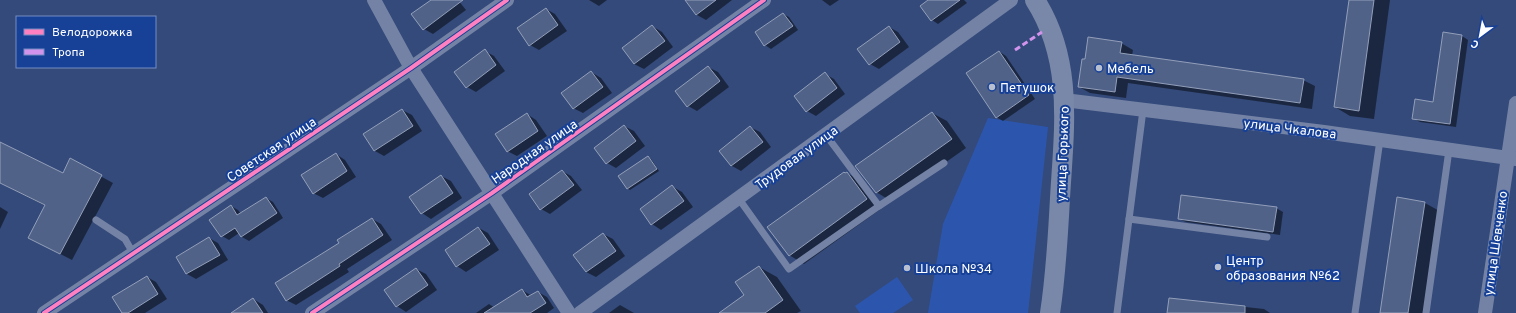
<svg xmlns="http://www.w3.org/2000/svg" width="1516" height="313" viewBox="0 0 1516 313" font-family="Overpass,sans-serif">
<rect width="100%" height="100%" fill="#344a7a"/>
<g fill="#2c56ae">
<path d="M988,118L1048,127L1028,313H928L943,224Z"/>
<path d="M897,277L913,300L893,313H860L855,306Z"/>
</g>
<g fill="#0007">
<path d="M432,0H458L466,10L433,34L424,29Z"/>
<path d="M589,0H607L599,6Z"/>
<path d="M686,0H732L706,20L697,15Z"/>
<path d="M822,0H839L830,6Z"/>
<path d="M930,0H964L967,3L938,24L932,20L921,6Z"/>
<path d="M1350,0H1390L1374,119L1350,116L1335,107Z"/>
<path d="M546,9L555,14L567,31L539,50L530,45Z"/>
<path d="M783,14L789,17L798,30L771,49L765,45Z"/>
<path d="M652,26L662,32L673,47L644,69L634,64Z"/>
<path d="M889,27L898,32L909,47L879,69L870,64Z"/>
<path d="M1443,33L1462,36L1468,40L1456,127L1420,122L1413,118L1434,103Z"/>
<path d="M1121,43L1133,50L1132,56L1303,80L1315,86L1312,109L1128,83L1126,98L1090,93L1079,87Z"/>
<path d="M485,51L494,56L505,71L476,92L467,87Z"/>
<path d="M1000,52L1006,56L1035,99L1003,121L996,117Z"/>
<path d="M708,67L718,72L729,87L697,111L688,106Z"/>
<path d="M591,72L601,78L612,93L583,113L573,108Z"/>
<path d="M825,74L834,79L845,94L816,116L807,111Z"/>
<path d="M402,110L412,115L422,131L384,156L375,151L364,135Z"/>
<path d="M932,113L947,121L966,148L891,201L876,192Z"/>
<path d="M527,114L536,120L547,136L517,156L507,151Z"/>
<path d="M624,126L634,131L645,146L616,168L607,163Z"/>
<path d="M750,127L760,132L771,147L741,171L732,166L720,151Z"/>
<path d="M0,143L63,174L71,160L113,183L72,260L41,244L46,206L0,183Z"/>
<path d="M336,154L345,160L356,177L323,198L313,193Z"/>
<path d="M648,157L651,159L659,171L630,190L627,188Z"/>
<path d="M562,171L571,176L582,190L550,214L541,209Z"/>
<path d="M847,173L862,182L882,208L804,264L789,255Z"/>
<path d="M441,176L451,181L462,198L431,219L422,213Z"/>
<path d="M673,187L682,192L693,207L661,230L652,224L641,210Z"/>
<path d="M266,198L273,202L283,218L249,241L242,237L239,233L229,240L222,236L231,206L238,210L241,214Z"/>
<path d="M1425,203L1443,213L1428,313H1381Z"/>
<path d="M0,207L8,212L0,229Z"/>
<path d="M1276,208L1283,212L1280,235L1186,222L1179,219Z"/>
<path d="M372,219L381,224L392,240L347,269L349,272L296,305L286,300L340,243Z"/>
<path d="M479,228L488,233L499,250L466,272L457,266L446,250Z"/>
<path d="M603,234L613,239L625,256L596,277L586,272Z"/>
<path d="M209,238L218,243L228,260L196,279L187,274L177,257Z"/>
<path d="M759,267L777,277L801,311L797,313H721L746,295Z"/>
<path d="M416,269L426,274L437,290L406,312L397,306Z"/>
<path d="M147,277L156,282L167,299L145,313H123Z"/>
<path d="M522,290L532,296L538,292L547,297L554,308L547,313H476L489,304L495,308Z"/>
<path d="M253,299L263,305L268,313H233Z"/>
<path d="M1170,299L1264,309L1270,313H1168Z"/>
<path d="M620,305L634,313H609Z"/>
</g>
<g fill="#506288" stroke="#939fba">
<path d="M431,0H463L423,30L411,14Z"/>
<path d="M685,0H716L696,15Z"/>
<path d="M928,0H960L931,21L920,6Z"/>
<path d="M1349,0H1374L1359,111L1334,107Z"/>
<path d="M546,8L558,25L529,46L517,28Z"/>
<path d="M783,13L793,26L764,46L755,32Z"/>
<path d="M652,25L665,41L634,64L622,48Z"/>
<path d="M889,26L900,42L869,65L857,49Z"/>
<path d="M1443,32L1462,35L1450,124L1412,119L1415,99L1433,102Z"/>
<path d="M1088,37L1122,42L1120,53L1304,79L1300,103L1117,77L1115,92L1078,87L1082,59H1085Z"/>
<path d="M485,49L496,65L466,88L454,72Z"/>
<path d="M999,51L1029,95L996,118L966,73Z"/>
<path d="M708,66L720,81L687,107L675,91Z"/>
<path d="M591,71L603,87L573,109L561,93Z"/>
<path d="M825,72L837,88L806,112L794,96Z"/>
<path d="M402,109L413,126L374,151L363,134Z"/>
<path d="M932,112L952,139L876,193L855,166Z"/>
<path d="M527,113L538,131L507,152L495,134Z"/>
<path d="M624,125L636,141L606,164L594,148Z"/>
<path d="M750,126L763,142L731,166L719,151Z"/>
<path d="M0,142L63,173L70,158L102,175L60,254L28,238L45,205L0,183Z"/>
<path d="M336,153L347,171L313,194L301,175Z"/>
<path d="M648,156L657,169L627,189L618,176Z"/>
<path d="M562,170L574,185L540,210L529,194Z"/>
<path d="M844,172L845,173L847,172L867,199L789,256L767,227Z"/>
<path d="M441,175L453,193L421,214L409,197Z"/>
<path d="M672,185L684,201L651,225L640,209Z"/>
<path d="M1181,195L1277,207L1273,232L1178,219Z"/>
<path d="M266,197L277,213L241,237L235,228L221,237L209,220L231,205L237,215Z"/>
<path d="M1397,197L1425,202L1408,313H1380Z"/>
<path d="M372,218L383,235L339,264L340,266L286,301L275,283L339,243L337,240Z"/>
<path d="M478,227L490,244L456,267L445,250Z"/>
<path d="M603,233L616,251L586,272L573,255Z"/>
<path d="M209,237L220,255L186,274L176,257Z"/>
<path d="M759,266L783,300L765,313H719L744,295L735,282Z"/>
<path d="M416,268L428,285L396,307L384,290Z"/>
<path d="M147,276L158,294L128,313H122L112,297Z"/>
<path d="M522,289L527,297L538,291L546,303L530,313H484Z"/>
<path d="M253,298L263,313H231Z"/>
<path d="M1169,298L1245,306V313H1167Z"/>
</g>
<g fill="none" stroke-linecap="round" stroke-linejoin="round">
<g stroke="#7483a5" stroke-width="7">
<path d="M739,199L789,269L879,206L826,135"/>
<path d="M879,206L944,163"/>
<path d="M1129,219L1267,237"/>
<path d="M96,220L125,239L133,253"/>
<path d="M1117,313L1143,110"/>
<path d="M1355,313L1380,140"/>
<path d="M1426,313L1449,150"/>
</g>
<g stroke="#7483a5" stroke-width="14">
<path d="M374,0L411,68L569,313"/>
<path d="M1064,100L1324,132L1516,159"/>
<path d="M44,313L411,68L507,0"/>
<path d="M312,313L492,193L764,0"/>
<path d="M580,313L1011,0"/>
<path d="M1485,313L1516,103"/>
</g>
<path stroke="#7988a9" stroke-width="20" d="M1035,0C1074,61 1064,129 1060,198C1058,236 1056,275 1050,313"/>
<path stroke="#d193ec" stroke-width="3" stroke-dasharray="6 3" stroke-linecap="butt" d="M1015,50L1042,32"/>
<defs>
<g id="cycleway">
<path d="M44,313L411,68L507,0"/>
<path d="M312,313L492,193L764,0"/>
</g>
</defs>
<use href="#cycleway" stroke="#174097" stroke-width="6"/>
<use href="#cycleway" stroke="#ff80c0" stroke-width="4"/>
</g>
<g fill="#b8c0d0" stroke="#174097" stroke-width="1.5">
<circle cx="1099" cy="68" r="4"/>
<circle cx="992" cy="87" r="4"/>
<circle cx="1218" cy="267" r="4"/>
<circle cx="907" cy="268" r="4"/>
</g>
<g text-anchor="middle" stroke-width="4" stroke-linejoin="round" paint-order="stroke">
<g font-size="13" fill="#fff" stroke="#174097" text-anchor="start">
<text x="1107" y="73">Мебель</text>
<text x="1000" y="92">Петушок</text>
<text x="1226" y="265">Центр<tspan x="1226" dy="15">образования №62</tspan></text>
<text x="915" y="273">Школа №34</text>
</g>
<g font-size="13" fill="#fff" stroke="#174097">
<text transform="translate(1290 128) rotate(7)" y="5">улица Чкалова</text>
<text transform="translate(271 149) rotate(-34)" y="5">Советская улица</text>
<text transform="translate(534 151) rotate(-35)" y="5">Народная улица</text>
<text transform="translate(1062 154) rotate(-88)" y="5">улица Горького</text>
<text transform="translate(796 157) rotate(-36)" y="5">Трудовая улица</text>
<text transform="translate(1495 243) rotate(-82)" y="5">улица Шевченко</text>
</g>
</g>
<rect x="16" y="16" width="140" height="52" fill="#174097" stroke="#748cc1"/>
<rect x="24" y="29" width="20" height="6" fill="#ff80c0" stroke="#748cc1"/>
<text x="52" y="36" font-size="12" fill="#ffffff">Велодорожка</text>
<rect x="24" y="49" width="20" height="6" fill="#d193ec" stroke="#748cc1"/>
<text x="52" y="56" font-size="12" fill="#ffffff">Тропа</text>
<g transform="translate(1480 36) rotate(212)" stroke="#174097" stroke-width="3" paint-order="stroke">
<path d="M0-3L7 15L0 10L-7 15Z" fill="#ffffff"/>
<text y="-6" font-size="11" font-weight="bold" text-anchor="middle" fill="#ffffff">С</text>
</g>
</svg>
